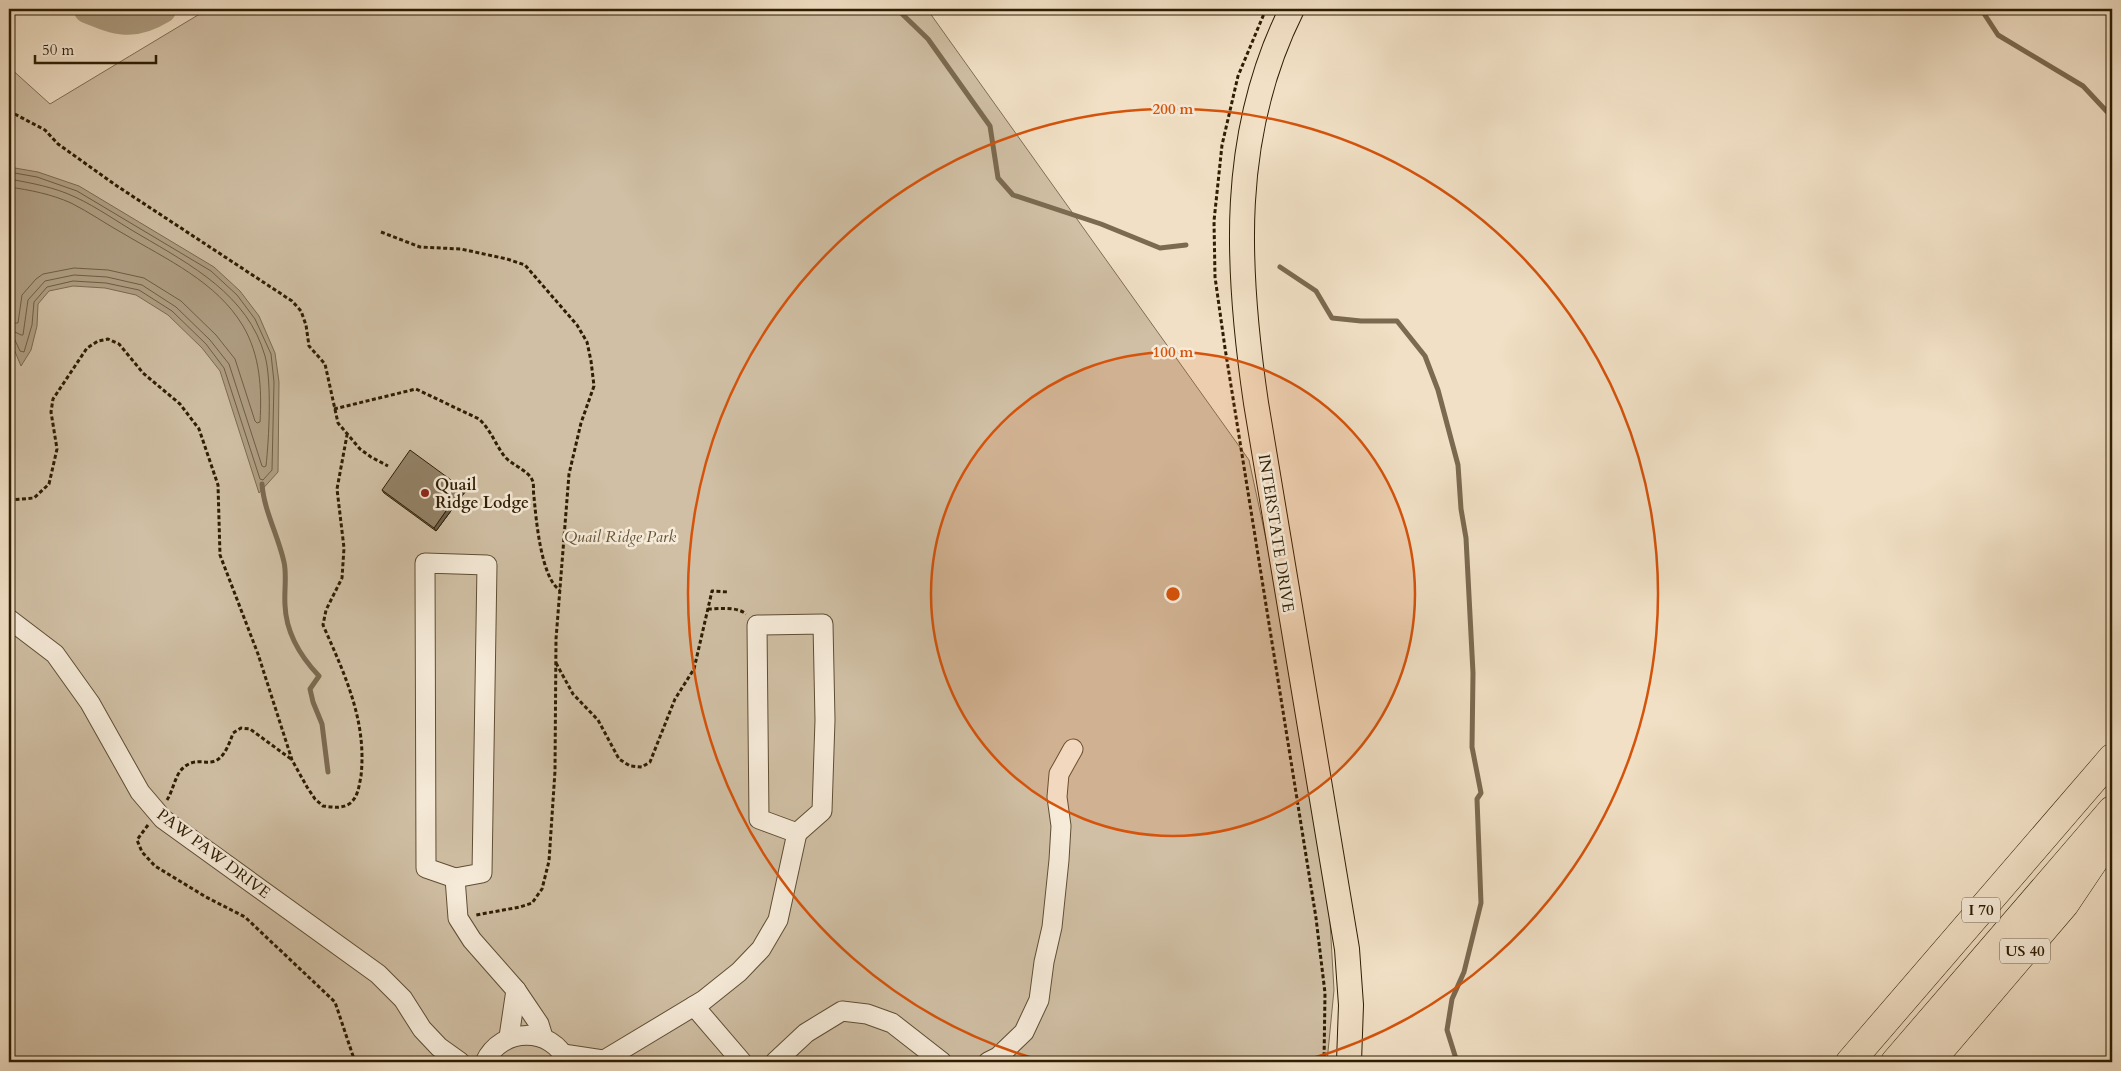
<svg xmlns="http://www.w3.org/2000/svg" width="2121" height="1071" viewBox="0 0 2121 1071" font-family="Cardo,serif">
<rect width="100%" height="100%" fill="#f1e0c5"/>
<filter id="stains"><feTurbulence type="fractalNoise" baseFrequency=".004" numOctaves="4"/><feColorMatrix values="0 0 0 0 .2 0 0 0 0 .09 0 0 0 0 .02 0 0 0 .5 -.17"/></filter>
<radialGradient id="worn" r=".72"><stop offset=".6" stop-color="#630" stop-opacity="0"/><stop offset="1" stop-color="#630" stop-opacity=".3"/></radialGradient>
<path fill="#d0bfa4" stroke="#7f6e54" d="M208,9H927L1249,460L1283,618L1328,887L1334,990L1327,1062H9V67L50,104Z"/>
<path fill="#af9e83" stroke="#7b6a50" d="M9,167L38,172L79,186L214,267L240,291L259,316L275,353L279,382L278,472L259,493L220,371L202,348L168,315L136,295L105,288L73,286L49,291L38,304L37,326L31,350L21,366L9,337Z"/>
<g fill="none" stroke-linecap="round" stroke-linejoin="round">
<g stroke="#6e5e43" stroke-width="1">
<path d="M9,172L37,177L77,191L211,271L237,295L255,319L271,354L274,382L272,470L263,480L260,479L224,368L206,344L172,311L139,290L106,283L73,281L47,287L34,302L32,325L24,352L20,351L14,338L9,337"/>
<path d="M9,179C31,183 54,187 75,197C97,207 119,223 140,235C191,265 248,295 265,356C272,381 269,439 266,466L264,467L262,466L229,364L210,340L176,307L142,285L107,277L74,275L45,281L28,300L23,335H21L15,332L9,330"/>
<path d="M9,187C30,190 51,194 71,203C89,212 106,224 124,234C166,259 217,282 243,326C260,355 262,388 260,422L257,423L255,421L235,359L216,335L181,301L144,278L108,270L74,268L43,274L36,279L22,295L18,323H9"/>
</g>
<g stroke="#7b6a50" stroke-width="5">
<path d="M897,9L928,39L990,126L998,178L1013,195L1101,224L1160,248L1186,245"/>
<path d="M1981,9L1998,35L2083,86L2112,117"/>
<path d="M1280,267L1316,291L1332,318L1361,321H1397L1425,356L1438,390L1458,465L1461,509L1466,538L1473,673L1472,747L1481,793L1477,799L1481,903L1464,972L1452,999L1447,1030L1457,1062"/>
<path d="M262,484C264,511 278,535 284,562C287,575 284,591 285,605C286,633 300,656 319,676L310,689L313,702L322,724L328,772"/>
</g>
<path stroke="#af9e83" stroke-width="29" d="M88,9C118,21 133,27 162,9"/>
<defs>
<g id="minor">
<path d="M425,563L487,565L482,873L455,878L426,868Z"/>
<path d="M9,619L55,654L90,703L140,792L163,819L378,974L403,999L422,1029L439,1047L460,1062"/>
<path d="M823,624L825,720L822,811L797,833L759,819L757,625Z"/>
<path d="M455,878L458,918L472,940L516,990L539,1024L543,1037"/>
<path d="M694,1006L742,1062"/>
<path d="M509,1037L516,990"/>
<path d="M563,1054L603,1060"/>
<path d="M485,1062C501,1027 552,1026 567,1062"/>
<path d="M601,1062L704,1000L739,972L761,949L778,920L797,833"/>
<path d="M775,1062L806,1033L842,1011L867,1014L892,1023L942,1062"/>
<path d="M988,1062L998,1057L1024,1032L1039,1000L1044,962L1052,927L1059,860L1061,826L1057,797L1059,774L1073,749"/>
</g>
<path id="major" d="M1292,9C1229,135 1236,267 1256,403L1347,949L1351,1005L1349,1062"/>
<g id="highway">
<path d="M1850,1062L2112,758"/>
<path d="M1895,1062L2112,810"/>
<path d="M1930,1062L2065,904L2112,834"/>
</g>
</defs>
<use href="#minor" stroke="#5f4e34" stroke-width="21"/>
<use href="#major" stroke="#2e1d03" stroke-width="26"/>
<use href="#highway" stroke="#2e1d03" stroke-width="29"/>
<g stroke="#2e1d03" stroke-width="3" stroke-dasharray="4 2.5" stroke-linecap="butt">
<path d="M1266,9L1238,76L1222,145L1214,221L1215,277L1225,348L1316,918L1325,993L1324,1062"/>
<path d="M9,111L45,130L58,144L117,186L292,301L301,311L306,325L309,346L325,364L338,423L360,449L371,457L388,466"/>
<path d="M381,232L420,247L461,249L507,259L525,265L577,325L587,342L591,361L594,386L581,423L569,474L556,639L555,771L549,861L542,889L532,903L520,907L476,915"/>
<path d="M334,409L416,389L479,419C491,430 495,444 505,457C512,465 530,471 533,482C534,486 533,492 534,497C536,518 541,579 560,590"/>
<path d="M9,500L34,498L49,484L57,449L51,412L53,399L87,348L98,341L108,339L119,344L143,373L180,404L199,429L218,485L220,555L258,654L292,760L307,787L315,799L323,806C332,807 341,809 349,804C358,798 359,786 361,776C367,721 345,675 323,625L326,610L342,578L344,548L337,489L347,435"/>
<path d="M708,609C719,609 736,606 746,614"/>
<path d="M556,663L573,694L598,720L619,759L630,766L642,767L650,762L675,699L694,669L712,591L729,592"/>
<path d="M167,800C173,791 175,775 183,768C203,750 217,782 233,733L241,728L250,729L291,759"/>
<path d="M148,825L137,840L142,852L155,866L206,897L245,917L335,1002L355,1062"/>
</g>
<use href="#minor" stroke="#f6ebd9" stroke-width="19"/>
<use href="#major" stroke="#f1e0c5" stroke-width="24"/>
<use href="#highway" stroke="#f1e0c5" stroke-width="28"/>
</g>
<path fill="#7e7059" stroke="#2e1d03" d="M382,490L465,492L436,531L384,493Z"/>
<path fill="#675b49" stroke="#2e1d03" d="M462,488L465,492L436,531L434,528Z"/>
<path fill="#938268" stroke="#2e1d03" d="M410,450L462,488L434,528L382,490Z"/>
<circle cx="1173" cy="594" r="242" fill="#d5530b" fill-opacity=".12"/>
<g fill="none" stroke="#d5530b" stroke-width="2.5">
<circle cx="1173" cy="594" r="242"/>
<path d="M1043 1061A485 485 0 1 1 1303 1061"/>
</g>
<circle fill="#8f2418" stroke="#f6ebd9" stroke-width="2" cx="425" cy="493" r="5"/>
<g text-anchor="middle" stroke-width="5" stroke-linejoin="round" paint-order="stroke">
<g fill="#f6ebd9" stroke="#6a5b43" stroke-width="1">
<rect x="1962" y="897.5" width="38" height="25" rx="4"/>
<rect x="2000" y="938.5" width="50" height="25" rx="4"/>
</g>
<g font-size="15" font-weight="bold" fill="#2e1d03">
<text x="1981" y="915">I 70</text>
<text x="2025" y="956">US 40</text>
</g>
<g font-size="16" font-weight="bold" fill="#2e1d03" stroke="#f6ebd9" text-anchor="start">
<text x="435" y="490">Quail<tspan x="435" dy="18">Ridge Lodge</tspan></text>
</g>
<g font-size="16" fill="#2e1d03" stroke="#f6ebd9">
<text transform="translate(1277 533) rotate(81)" y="6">INTERSTATE DRIVE</text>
<text transform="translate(214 853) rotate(37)" y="6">PAW PAW DRIVE</text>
</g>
<g font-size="16" font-style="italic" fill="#5f4e33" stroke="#f6ebd9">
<text x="620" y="542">Quail Ridge Park</text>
</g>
</g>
<circle cx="1173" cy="594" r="8" fill="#d5530b" stroke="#f6ebd9" stroke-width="2.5"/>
<g font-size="15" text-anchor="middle" font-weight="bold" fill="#d5530b" stroke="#f6ebd9" stroke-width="5" stroke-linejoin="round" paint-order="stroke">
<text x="1173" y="114">200 m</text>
<text x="1173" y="357">100 m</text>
</g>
<rect width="2121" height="1071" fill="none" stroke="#f1e0c5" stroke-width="30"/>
<rect x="10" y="10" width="2101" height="1051" fill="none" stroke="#2e1d03" stroke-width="2.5"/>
<rect x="15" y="15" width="2091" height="1041" fill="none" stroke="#2e1d03"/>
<path d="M35 55v8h121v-8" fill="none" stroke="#2e1d03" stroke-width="2.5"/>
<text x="42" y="55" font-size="15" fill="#2e1d03" stroke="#f6ebd9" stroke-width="4" paint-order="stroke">50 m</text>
<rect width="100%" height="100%" filter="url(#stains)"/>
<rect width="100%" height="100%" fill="url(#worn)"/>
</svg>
